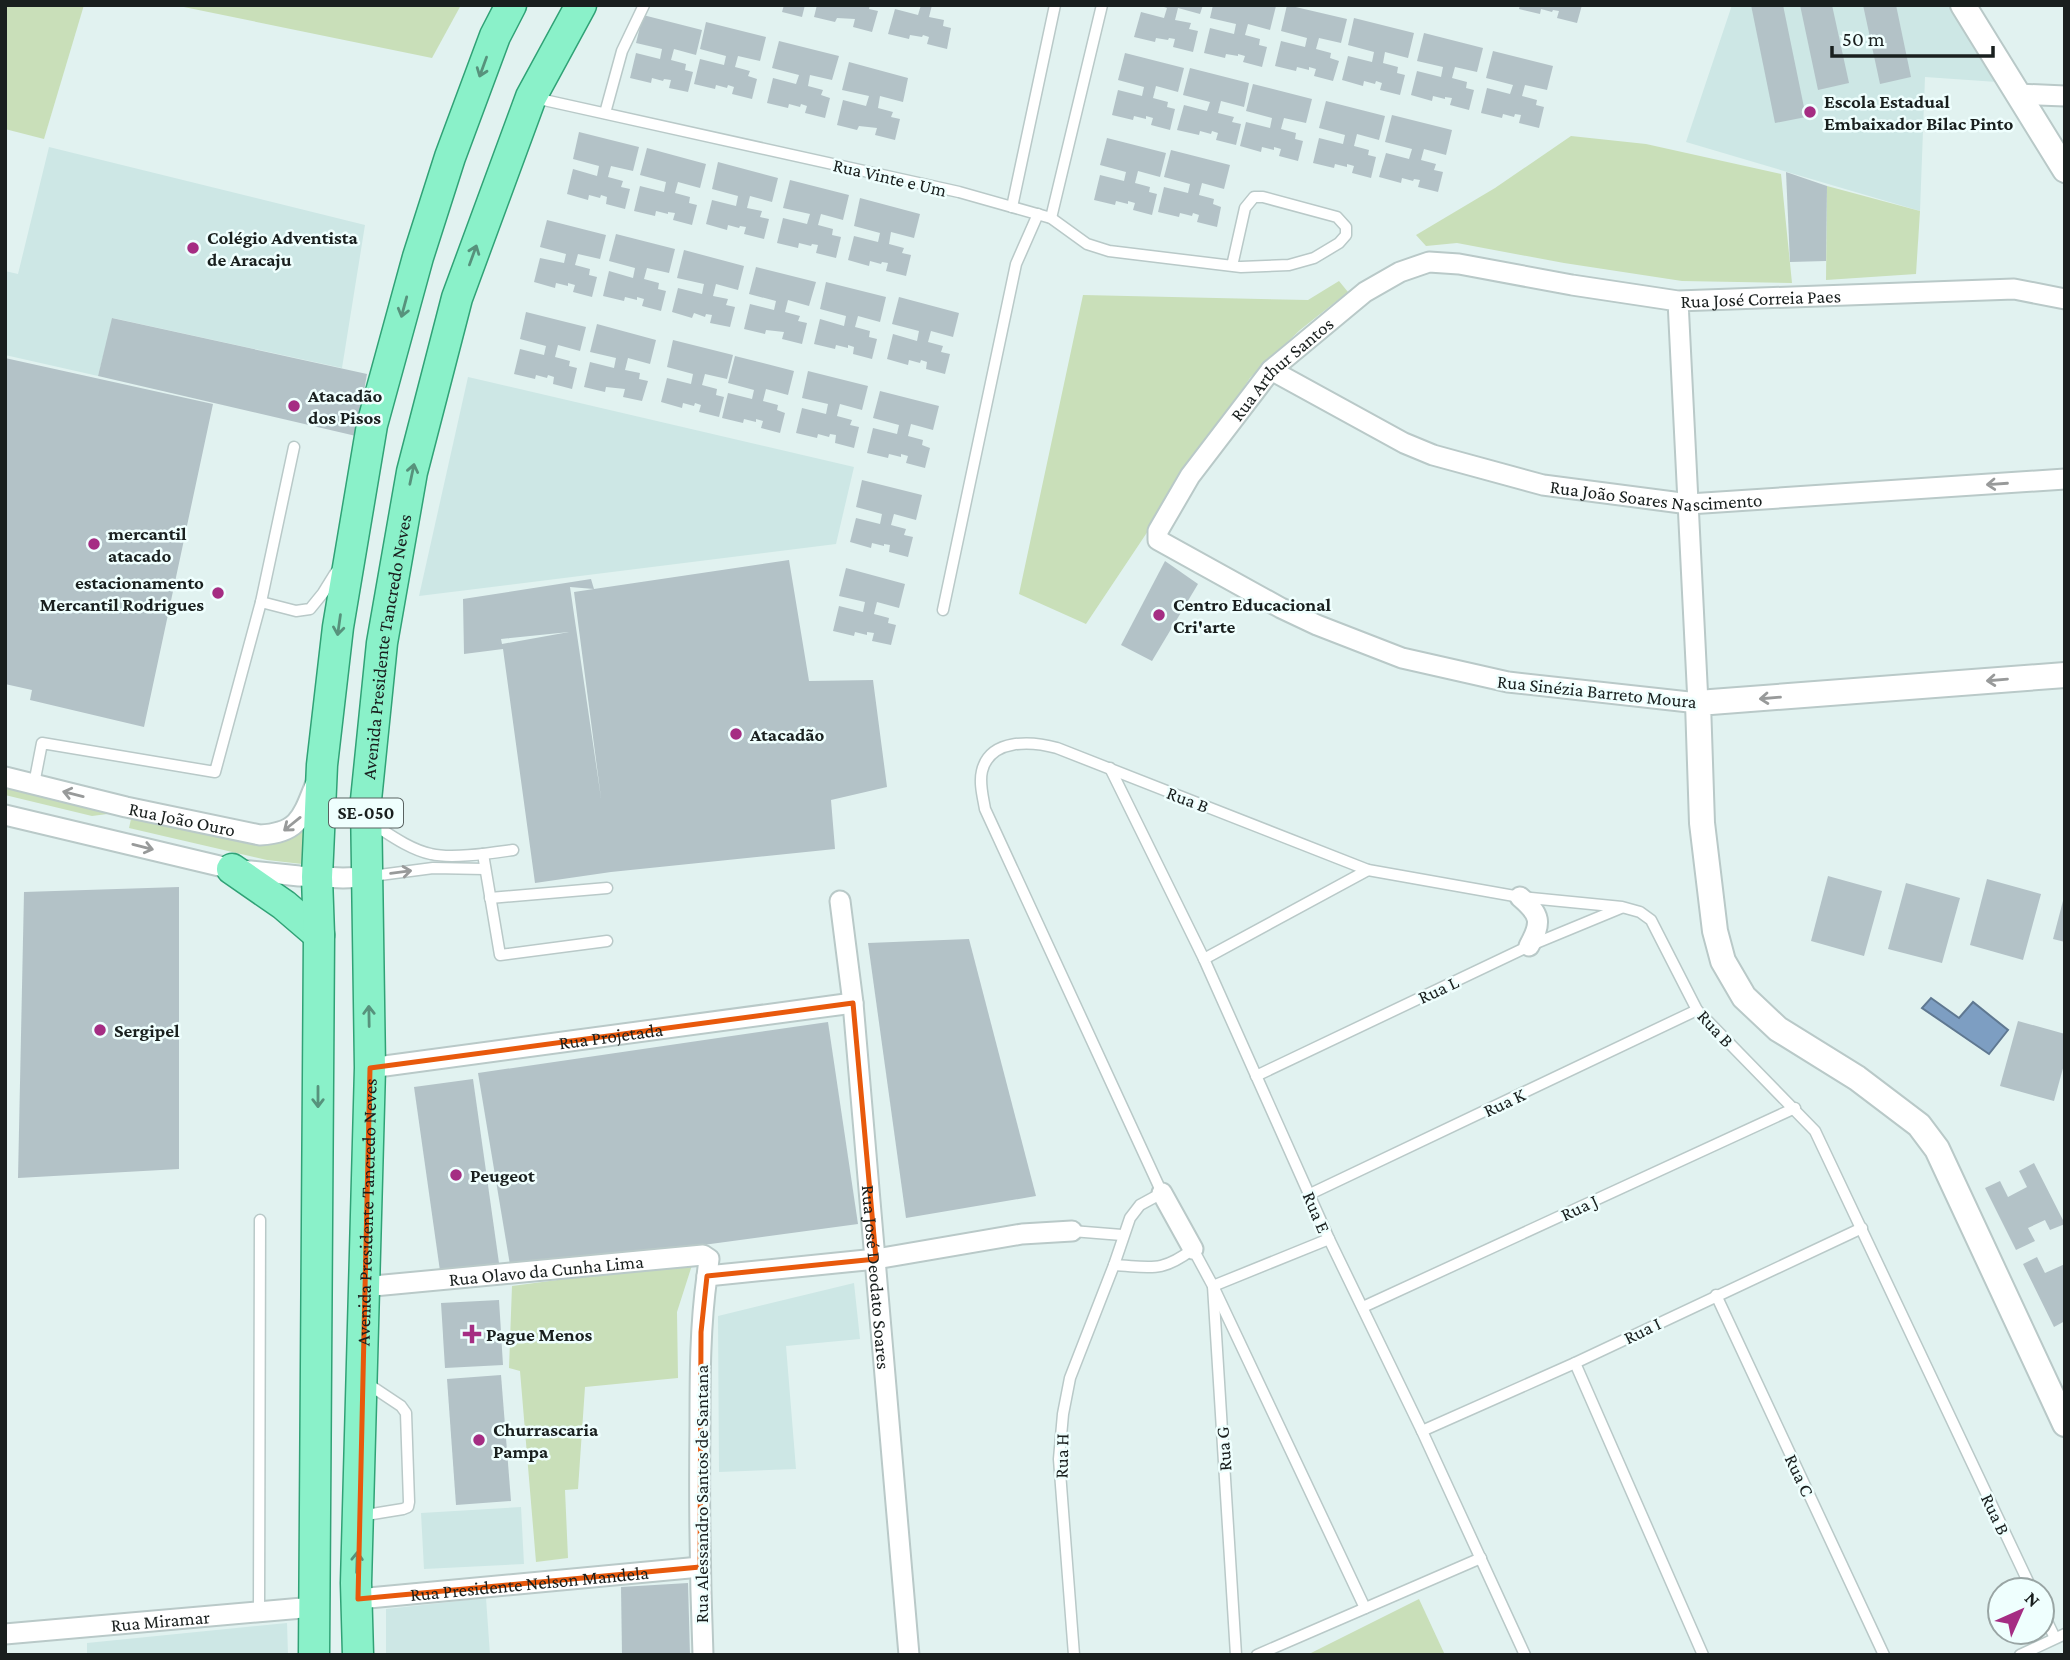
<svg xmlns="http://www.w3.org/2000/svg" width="2070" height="1660" viewBox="0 0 2070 1660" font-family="'Crimson Pro',serif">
<rect width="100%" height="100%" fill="#e1f2f0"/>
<g fill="#cde7e5">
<path d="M1732,5H1951L1997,82L1925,77L1920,211L1686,142Z"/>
<path d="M49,147L365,225L342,368L113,318L98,376L5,355V271L18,274Z"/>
<path d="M468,377L854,467L836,544L419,596Z"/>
<path d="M854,1283L860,1339L786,1346L796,1469L719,1472L718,1316Z"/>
<path d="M521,1507L524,1564L424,1569L421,1513Z"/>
<path d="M486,1598L490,1655H386V1609Z"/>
<path d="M287,1623L288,1655H87V1643Z"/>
</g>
<g fill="#c9dfb9">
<path d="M5,5H84L44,139L5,129Z"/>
<path d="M174,5H461L432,58Z"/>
<path d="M1571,136L1646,144L1781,174L1792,283L1682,281L1564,263L1457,243L1426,246L1416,235L1495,188Z"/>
<path d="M1827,186L1920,211L1916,274L1826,280Z"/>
<path d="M1339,281L1348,292L1300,330L1250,378L1086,624L1019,594L1083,295L1308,300Z"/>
<path d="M5,782L115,813L92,816L5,795Z"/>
<path d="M133,810L271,843L304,829L302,864L267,860L129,828Z"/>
<path d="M693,1262L677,1312L678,1378L585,1387L578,1489L565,1490L568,1558L536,1562L520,1371L509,1368L512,1286Z"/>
<path d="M1419,1599L1445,1655H1307Z"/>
</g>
<path fill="#7d9ec2" stroke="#5f7891" stroke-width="2" d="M1931,998L1959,1018L1973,1002L2008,1030L1989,1054L1922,1008Z"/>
<g fill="#b3c2c7" fill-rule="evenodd">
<path d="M784,5H805L802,17L782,12Z"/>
<path d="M817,5H870L869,9L878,11L872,32L853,27L855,19L837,18L835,22L814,17Z"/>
<path d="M921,5H932L929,17L944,20L943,26L951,28L947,49L927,44L929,37L923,35L922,37L910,35L909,39L888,34L895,9L918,15Z"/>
<path d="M1158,5H1203L1200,14L1178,8L1175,20L1191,23L1189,29L1198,31L1193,52L1173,47L1175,39L1169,38L1168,40L1156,38L1155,42L1134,37L1141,12L1164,18L1167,8Z"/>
<path d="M1213,5L1276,6L1270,30L1248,24L1245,35L1260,39L1259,45L1267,47L1262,67L1243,62L1245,56L1238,54V56L1226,54L1225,58L1204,53L1210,28L1234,34L1236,24L1210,18Z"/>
<path d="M1287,5L1347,19L1341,43L1319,38L1316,49L1331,53L1330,58L1339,61L1333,81L1314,76L1316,69L1309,67V70L1297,67L1296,71L1275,66L1281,41L1305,47L1307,38L1281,31Z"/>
<path d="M1520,5H1582L1577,23L1557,18L1559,11L1553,10L1552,12L1541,9L1540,14L1519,9Z"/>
<path d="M1751,5H1783L1806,117L1775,123Z"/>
<path d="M1800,5H1832L1849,83L1818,90Z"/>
<path d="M1863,5H1896L1911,77L1880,84Z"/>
<path d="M643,15L702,30L696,55L674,49L671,60L686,64L685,70L693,72L688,92L669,88L671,80L664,79L663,81L652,78L651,83L630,78L636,53L660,59L662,49L636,43Z"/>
<path d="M1354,18L1414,33L1408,58L1385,52L1383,63L1398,67L1397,73L1405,75L1400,95L1380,90L1382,83L1376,81L1375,84L1364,81L1363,86L1342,80L1348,56L1372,62L1374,52L1348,45Z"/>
<path d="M706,22L766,37L760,61L738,56L735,67L750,71L748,76L757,79L752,99L732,94L734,87L728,85L727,88L716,85L715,89L694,84L700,59L724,65L726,56L700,49Z"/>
<path d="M1424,33L1483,48L1477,72L1455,67L1452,78L1467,82L1466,88L1474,90L1469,110L1450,105L1452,98L1445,97V99L1433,96L1432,101L1411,95L1417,71L1441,77L1443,67L1417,61Z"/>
<path d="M779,41L839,56L832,80L810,75L808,86L823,90L821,95L830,98L825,118L805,113L807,106L801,104L800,107L789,104L788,108L767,103L773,78L796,84L799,75L772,68Z"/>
<path d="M1493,51L1553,66L1547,90L1525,85L1522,96L1537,100L1536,105L1544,107L1539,128L1519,123L1521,115L1515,114L1514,117L1503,114L1502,118L1481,113L1487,88L1510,94L1513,85L1486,78Z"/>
<path d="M1125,53L1184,68L1178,92L1156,86L1153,98L1168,102L1167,107L1175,109L1170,130L1151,125L1153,118L1146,116V119L1134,116L1133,120L1112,115L1118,90L1142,96L1144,87L1118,80Z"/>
<path d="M849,62L908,78L903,102L880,96L878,108L893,112L891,117L900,119L895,140L875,135L877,128L859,126L857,130L837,125L843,100L866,106L869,96L842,90Z"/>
<path d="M1190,68L1249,83L1244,107L1221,101L1218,113L1234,117L1232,122L1241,124L1236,145L1216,140L1218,133L1212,131L1211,134L1200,131L1199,135L1177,130L1184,105L1207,111L1210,102L1183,95Z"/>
<path d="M1253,84L1312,99L1306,123L1284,118L1281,129L1296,133L1295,139L1303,141L1298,161L1279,156L1281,149L1274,147V150L1262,147L1261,152L1240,146L1246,122L1270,128L1272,118L1246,111Z"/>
<path d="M1326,101L1385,116L1379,140L1357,134L1354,146L1369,150L1368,155L1376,157L1371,178L1352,173L1354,166L1347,164V167L1335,164L1334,168L1313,163L1319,138L1343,144L1345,135L1319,128Z"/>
<path d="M1392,115L1452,130L1446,155L1424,149L1421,160L1436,164L1434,170L1443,172L1438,192L1418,187L1420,180L1414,179L1413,181L1402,178L1401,183L1379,177L1386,153L1409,159L1412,149L1385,142Z"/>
<path d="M579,132L639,147L633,171L611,166L608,177L623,181L621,187L630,189L625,209L606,204L607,197L601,195L600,198L589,195L588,200L567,194L573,169L597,176L599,166L573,159Z"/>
<path d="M1107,138L1166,153L1160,177L1138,171L1135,183L1150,187L1149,192L1157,194L1152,215L1133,210L1135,203L1128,201V204L1116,201L1115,205L1094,200L1100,175L1124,181L1126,172L1100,165Z"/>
<path d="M647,148L706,164L700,188L678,182L675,193L690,197L689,203L697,205L692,225L673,220L675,213L668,212V214L656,211L655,216L634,211L640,186L664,192L666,182L640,175Z"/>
<path d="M1171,150L1230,165L1224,189L1202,183L1199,195L1214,199L1213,204L1221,207L1217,227L1197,222L1199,215L1193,213L1192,216L1180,213L1179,217L1158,212L1164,187L1188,193L1190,184L1164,177Z"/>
<path d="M718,162L778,178L772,202L750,196L747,208L762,211L760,217L769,219L764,239L744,234L746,227L740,226L739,228L728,225L727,230L706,224L712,200L736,206L738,196L712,189Z"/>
<path d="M1786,172L1827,186L1826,261L1790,262Z"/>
<path d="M790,180L849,195L843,220L821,214L818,225L833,229L832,235L841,237L836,258L816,253L818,245L812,244L811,246L799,243L798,248L777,243L783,218L807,224L810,214L783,208Z"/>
<path d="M860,198L920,214L914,238L891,232L889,244L904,248L902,253L911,255L906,276L886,271L888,263L882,262L881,264L870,261L869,266L848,260L854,236L878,242L880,233L854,226Z"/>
<path d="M547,220L606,235L600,259L578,254L575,265L590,269L589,275L597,277L592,297L573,292L575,285L568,283V286L556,283L555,288L534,282L540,258L564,263L566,254L540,247Z"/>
<path d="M616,234L675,249L669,273L647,268L644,279L659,283L658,289L666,291L661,311L642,306L644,299L637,297V300L625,297L624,301L603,296L609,271L633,278L635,268L609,261Z"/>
<path d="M684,250L744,266L738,290L716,284L713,296L728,299L726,305L735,307L730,327L710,323L712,315L706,314L705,317L694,313L692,318L672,312L678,288L702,294L704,284L677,278Z"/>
<path d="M756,267L816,282L809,306L788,300L785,312L800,316L798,321L807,323L802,344L782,339L784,332L766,330L765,334L744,329L750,304L774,310L776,301L749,294Z"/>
<path d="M826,282L886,297L880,322L858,316L855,327L870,331L869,337L877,339L872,359L853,354L854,347L848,345V348L836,345L835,349L814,344L820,319L844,326L846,316L820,309Z"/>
<path d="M899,297L959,313L953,337L931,331L928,342L943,346L941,352L950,354L945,374L926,369L927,362L921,360L920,363L909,360L908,365L887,359L893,334L917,341L919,331L892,324Z"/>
<path d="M526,312L586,327L580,351L558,345L555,357L570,361L569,366L577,368L572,389L553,384L554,377L548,375L547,378L536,375L535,379L514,374L520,349L544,355L546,346L520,339Z"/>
<path d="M112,318L367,374L356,436L98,376Z"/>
<path d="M597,324L656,340L650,364L628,358L625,370L640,373L639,379L648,381L642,401L623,397L625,389L606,387L605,392L584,387L590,362L614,368L616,358L590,352Z"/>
<path d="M673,340L733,355L727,379L705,374L702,385L717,389L716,395L724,397L719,417L699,412L701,405L695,403L694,406L683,403L682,408L661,402L667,378L691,384L693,374L667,367Z"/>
<path d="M735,356L794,371L788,395L766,389L763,401L778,405L777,410L785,413L780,433L761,428L763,421L756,419V422L744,419L743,423L722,418L728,393L752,399L754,390L728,383Z"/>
<path d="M5,358L213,404L144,727L30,700L32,690L5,684Z"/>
<path d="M808,371L868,386L862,410L840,404L837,416L852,420L850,425L859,427L854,448L835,443L836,435L830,434L829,437L818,434L817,438L796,433L802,408L826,414L828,404L802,398Z"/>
<path d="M880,391L939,406L933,430L911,424L908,436L923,440L922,445L930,448L925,468L906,463L908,456L901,454V457L889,454L888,458L867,453L873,428L897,434L899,425L873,418Z"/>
<path d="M862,480L922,495L916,520L894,514L891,525L906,529L904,535L913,537L908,557L889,552L890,545L884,544V546L872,543L871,548L850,542L856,518L880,524L882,514L856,507Z"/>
<path d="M789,560L809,681L873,680L887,787L831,800L835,849L611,872L535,883L503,649L464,654L463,599L591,579L594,589ZM570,587L594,589L574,592L601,798ZM569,632L502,644L501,639Z"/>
<path d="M1165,561L1198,584L1152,661L1121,645Z"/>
<path d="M846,568L905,584L899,608L877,602L874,614L889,618L888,623L896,625L891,645L872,641L874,633L867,632V635L855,632L854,636L833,631L839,606L863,612L865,602L839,596Z"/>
<path d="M1828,876L1882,891L1864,956L1811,941Z"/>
<path d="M1987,879L2041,894L2023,960L1970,945Z"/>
<path d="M1906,883L1960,898L1942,963L1888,949Z"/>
<path d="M179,887V1169L18,1178L24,892Z"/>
<path d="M2064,897H2065V942L2053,939Z"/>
<path d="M969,939L1036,1196L906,1218L868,943Z"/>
<path d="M2018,1021L2065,1034V1061L2054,1101L2000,1086Z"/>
<path d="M828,1022L858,1224L511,1271L478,1073Z"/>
<path d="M473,1079L499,1263L440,1271L414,1087Z"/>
<path d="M2034,1163L2065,1224L2050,1230L2045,1220L2028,1228L2035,1241L2016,1250L1985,1188L2000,1181L2008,1197L2027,1187L2019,1171Z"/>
<path d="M2037,1257L2045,1273L2065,1264V1321L2054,1327L2023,1264Z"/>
<path d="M499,1300L503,1365L445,1368L441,1303Z"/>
<path d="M501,1375L511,1501L456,1505L447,1379Z"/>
<path d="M688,1583L690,1655H622L621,1587Z"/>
</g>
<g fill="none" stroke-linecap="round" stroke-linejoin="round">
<defs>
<g id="service">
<path d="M535,98L959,192L1051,218L1087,244L1109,251L1241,267L1289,265L1314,258L1339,243L1346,235V227L1337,217L1263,197H1254L1245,208L1232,266"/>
<path d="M605,113L622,51L644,5"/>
<path d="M1012,207L1055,5"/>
<path d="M1051,218L1102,5"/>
<path d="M261,602L296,611L310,609L323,593L336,572"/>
<path d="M943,610L1016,264L1038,214"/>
<path d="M1110,768L1204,959L1329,1239L1422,1431L1525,1655"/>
<path d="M34,784L42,743L215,772L261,602L294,447"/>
<path d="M373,824C390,835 411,850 431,854C452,859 491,853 513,850"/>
<path d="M483,854L500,955L607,941"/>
<path d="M372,876L433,868L485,869"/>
<path d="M490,898L607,888"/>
<path d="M1204,959L1368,870"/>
<path d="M1256,1076L1529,946L1621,908"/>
<path d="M1310,1194L1697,1010"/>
<path d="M1072,1231L1122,1235"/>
<path d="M1329,1239L1213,1286L1365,1608"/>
<path d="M1114,1265C1152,1267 1161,1273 1193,1249L1213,1286L1236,1655"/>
<path d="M1716,1295L1884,1655"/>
<path d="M1363,1307L1795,1108"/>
<path d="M1575,1363L1703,1655"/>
<path d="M1422,1431L1575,1363L1862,1228"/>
<path d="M360,1516L403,1509L408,1507L409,1502L406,1413L401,1406L365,1382"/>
<path d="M2042,1611L2055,1638"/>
<path d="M259,1612L260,1220"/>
<path d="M1074,1655L1059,1459L1063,1414L1070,1378L1114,1265L1130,1218L1140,1205L1162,1193L985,809C983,797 979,783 982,771C990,738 1032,741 1057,748L1368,870L1520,897L1622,907L1640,912L1651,920L1697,1010L1815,1131L2032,1590"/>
<path d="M1257,1655L1481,1558"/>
<path d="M2020,1655L2065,1634"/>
</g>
<g id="minor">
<path d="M2017,94L2065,96"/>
<path id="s1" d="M1678,301L1698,703L1508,682L1402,658L1317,625L1281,608L1158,540V531L1190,476L1271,370L1365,292L1400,272L1429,262L1459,264L1572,285L1678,301L2014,289L2065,299"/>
<path id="s2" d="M1271,370L1404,443L1433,455L1543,485L1689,504L2065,479"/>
<path id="s3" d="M5,777L126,807L260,835C298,833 302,818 315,785"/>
<path d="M5,815L232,869L299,876L343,878L368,877"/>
<path d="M1520,897C1541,915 1542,922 1529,946"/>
<path id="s4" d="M840,901L853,1003L909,1655"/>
<path id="s5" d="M370,1068L853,1003"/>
<path d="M1162,1193L1193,1249"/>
<path id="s6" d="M363,1287L703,1255L709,1259L707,1276"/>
<path id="s7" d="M358,1599L700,1567"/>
<path id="s8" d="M5,1634L314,1607"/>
<path d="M703,1655C700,1578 699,1502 700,1425C700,1375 700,1326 707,1276L876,1259L1022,1234L1072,1231"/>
</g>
<g id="tertiary">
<path d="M1963,5L2065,170"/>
<path d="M2065,675L1698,703L1702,823L1715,931L1723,961L1744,997L1778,1029L1857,1078L1919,1125L1937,1149L2065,1424"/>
</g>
<g id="primary">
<path d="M232,869L284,905L319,935"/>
<path d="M314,1655L319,935L317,877L322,765L338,627L372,425L418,257L450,157L495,36L511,5"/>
<path id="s9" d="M358,1655L356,1583L370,1068L366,800L382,643L412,472L457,298L531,97L581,5"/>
</g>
</defs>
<use href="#service" stroke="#b9c9c8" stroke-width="13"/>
<use href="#minor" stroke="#b9c9c8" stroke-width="23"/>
<use href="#tertiary" stroke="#b9c9c8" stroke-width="28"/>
<use href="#primary" stroke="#30a276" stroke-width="33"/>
<use href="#service" stroke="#fff" stroke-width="10"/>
<use href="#minor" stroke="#fff" stroke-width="19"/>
<use href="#tertiary" stroke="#fff" stroke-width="24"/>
<use href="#primary" stroke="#8af1c9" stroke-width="30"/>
</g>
<defs><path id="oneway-shaft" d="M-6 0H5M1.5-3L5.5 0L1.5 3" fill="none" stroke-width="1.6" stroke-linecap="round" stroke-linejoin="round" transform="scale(1.75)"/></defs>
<g stroke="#57927c">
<use href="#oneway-shaft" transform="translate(483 67) rotate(110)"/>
<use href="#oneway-shaft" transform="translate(473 255) rotate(-70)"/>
<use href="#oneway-shaft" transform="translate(404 307) rotate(105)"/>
<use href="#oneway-shaft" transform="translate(412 474) rotate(-78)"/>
<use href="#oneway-shaft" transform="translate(339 625) rotate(98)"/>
<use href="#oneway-shaft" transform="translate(369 1016) rotate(-91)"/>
<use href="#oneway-shaft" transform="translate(318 1097) rotate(90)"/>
<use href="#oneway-shaft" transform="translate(357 1562) rotate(-88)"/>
</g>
<g stroke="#989a9a">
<use href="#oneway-shaft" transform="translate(1997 484) rotate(176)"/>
<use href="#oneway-shaft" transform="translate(1997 680) rotate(175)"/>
<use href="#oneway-shaft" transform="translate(1770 698) rotate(175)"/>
<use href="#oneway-shaft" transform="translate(73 794) rotate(-166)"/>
<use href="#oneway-shaft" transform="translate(292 824) rotate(141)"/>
<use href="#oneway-shaft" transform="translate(143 847) rotate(14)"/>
<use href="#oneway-shaft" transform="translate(401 872) rotate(-7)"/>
</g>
<path fill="none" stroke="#e8590c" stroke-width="5" stroke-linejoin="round" d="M853,1003L876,1259L707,1276L701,1332L700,1567L358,1599L370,1068Z"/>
<g fill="#a52d83" stroke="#effffe" stroke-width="2.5">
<circle cx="1810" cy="112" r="7"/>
<circle cx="193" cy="248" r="7"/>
<circle cx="294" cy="406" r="7"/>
<circle cx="94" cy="544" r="7"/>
<circle cx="218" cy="593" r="7"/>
<circle cx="1159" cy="615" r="7"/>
<circle cx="736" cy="734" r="7"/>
<circle cx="100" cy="1030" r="7"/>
<circle cx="456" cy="1175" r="7"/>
<path d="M468.5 1323.5h7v7h7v7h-7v7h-7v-7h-7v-7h7z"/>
<circle cx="479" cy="1440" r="7"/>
</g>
<g text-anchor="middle" stroke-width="5" stroke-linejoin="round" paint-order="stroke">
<rect fill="#effffe" stroke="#596261" stroke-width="2" x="329" y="798.5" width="74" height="29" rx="5"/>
<g font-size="18" font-weight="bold" fill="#191f1e">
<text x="366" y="819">SE-050</text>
</g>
<g font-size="19" font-weight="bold" fill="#191f1e" stroke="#effffe" text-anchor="start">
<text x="1824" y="108">Escola Estadual<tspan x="1824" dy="22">Embaixador Bilac Pinto</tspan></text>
<text x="207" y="244">Colégio Adventista<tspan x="207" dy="22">de Aracaju</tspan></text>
<text x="308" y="402">Atacadão<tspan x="308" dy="22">dos Pisos</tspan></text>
<text x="108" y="540">mercantil<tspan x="108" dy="22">atacado</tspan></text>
<text x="204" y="589" text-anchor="end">estacionamento<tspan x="204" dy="22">Mercantil Rodrigues</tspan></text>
<text x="1173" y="611">Centro Educacional<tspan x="1173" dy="22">Cri'arte</tspan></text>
<text x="750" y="741">Atacadão</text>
<text x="114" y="1037">Sergipel</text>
<text x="470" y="1182">Peugeot</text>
<text x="486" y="1341">Pague Menos</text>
<text x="493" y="1436">Churrascaria<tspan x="493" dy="22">Pampa</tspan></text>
</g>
<g font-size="19" fill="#191f1e" stroke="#effffe">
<text transform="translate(890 177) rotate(13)" y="7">Rua Vinte e Um</text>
<text dy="7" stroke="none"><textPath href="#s1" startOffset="1708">Rua José Correia Paes</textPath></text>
<text dy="7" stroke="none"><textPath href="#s1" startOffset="1188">Rua Arthur Santos</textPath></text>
<text dy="7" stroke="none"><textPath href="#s2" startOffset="411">Rua João Soares Nascimento</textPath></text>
<text dy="7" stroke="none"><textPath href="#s9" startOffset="1010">Avenida Presidente Tancredo Neves</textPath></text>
<text transform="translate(1597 691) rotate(6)" y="7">Rua Sinézia Barreto Moura</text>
<text transform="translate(1188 799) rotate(21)" y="7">Rua B</text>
<text dy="7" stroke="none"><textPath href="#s3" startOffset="182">Rua João Ouro</textPath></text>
<text transform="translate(1438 989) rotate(-25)" y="7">Rua L</text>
<text transform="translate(1716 1028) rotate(47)" y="7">Rua B</text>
<text dy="7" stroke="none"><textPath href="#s5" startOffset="243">Rua Projetada</textPath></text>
<text transform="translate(1504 1102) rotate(-25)" y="7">Rua K</text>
<text transform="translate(1579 1207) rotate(-25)" y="7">Rua J</text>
<text dy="7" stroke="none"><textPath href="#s9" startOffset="443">Avenida Presidente Tancredo Neves</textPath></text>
<text transform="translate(1317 1212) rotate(67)" y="7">Rua E</text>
<text dy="7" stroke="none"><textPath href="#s6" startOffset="184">Rua Olavo da Cunha Lima</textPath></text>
<text dy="7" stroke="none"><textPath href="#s4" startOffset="378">Rua José Deodato Soares</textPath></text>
<text transform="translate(1642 1330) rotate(-26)" y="7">Rua I</text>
<text transform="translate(1223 1449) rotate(-94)" y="7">Rua G</text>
<text transform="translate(1061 1456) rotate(-89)" y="7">Rua H</text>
<text transform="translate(1800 1475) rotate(65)" y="7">Rua C</text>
<text transform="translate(701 1494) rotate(-90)" y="7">Rua Alessandro Santos de Santana</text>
<text transform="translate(1996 1514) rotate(65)" y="7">Rua B</text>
<text dy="7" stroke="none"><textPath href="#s7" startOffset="172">Rua Presidente Nelson Mandela</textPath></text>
<text dy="7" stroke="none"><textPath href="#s8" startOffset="156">Rua Miramar</textPath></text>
</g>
</g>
<rect width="2070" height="1660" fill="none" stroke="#191f1e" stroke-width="14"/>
<g transform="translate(2021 1611) rotate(45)"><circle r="33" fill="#effffe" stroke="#99a5a4" stroke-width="2"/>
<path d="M0-5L12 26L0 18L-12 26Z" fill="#a52d83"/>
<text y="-10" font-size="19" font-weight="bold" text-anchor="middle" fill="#191f1e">N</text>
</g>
<path d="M1832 46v10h161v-10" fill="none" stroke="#191f1e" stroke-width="3.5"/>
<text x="1842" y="46" font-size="21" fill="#191f1e" stroke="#effffe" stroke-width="5" paint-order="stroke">50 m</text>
</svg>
